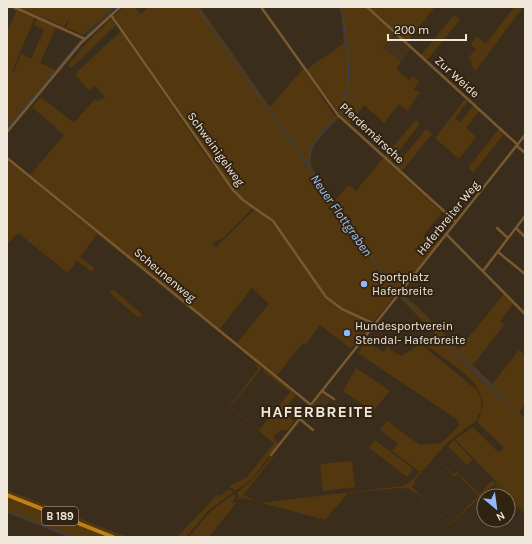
<svg xmlns="http://www.w3.org/2000/svg" width="532" height="544" viewBox="0 0 532 544" font-family="Karla,sans-serif">
<rect width="100%" height="100%" fill="#3b2d1b"/>
<g fill="#47331b">
<path d="M394,34L411,49L401,62L383,49Z"/>
<path d="M322,393L331,399L323,410L317,406L308,419L304,416Z"/>
</g>
<g fill="#53370f">
<path d="M10,7L35,17L12,72H14L21,54L31,59L44,30L34,25L37,18L56,27L40,63L55,70L82,38L83,39L7,131V32L16,12Z"/>
<path d="M18,7H115L84,35L66,28L69,19H68L64,27Z"/>
<path d="M124,7H135L141,14L149,7H200L270,107L303,69L334,115L339,117C327,131 305,147 312,167C316,177 329,190 335,200L349,185L356,191L383,158L442,212L423,236L434,245L438,241L439,242L374,321L341,307L326,295L271,218L242,198L233,188L114,16Z"/>
<path d="M337,7L366,8L394,34L383,48L401,62L396,69L409,80L413,76L419,81L414,89L420,93L407,111L399,104L384,123L364,105L350,124L339,113L307,69L344,43L341,11Z"/>
<path d="M369,7H435L407,42Z"/>
<path d="M514,7H523L476,70L471,66L473,63L468,58L476,49L471,44L477,36L486,44Z"/>
<path d="M454,15L460,20L427,60L421,55Z"/>
<path d="M112,18L116,25L71,68L68,65L90,39Z"/>
<path d="M121,31L204,153L235,194L253,208L222,239L212,243L217,248L218,245L254,210C278,217 310,282 333,303C343,312 360,317 371,323L372,327L361,340H358L351,349L320,325L306,344L303,343L277,375L278,378L243,349L244,347L242,348L221,332V330L237,343L269,304L252,288L219,330L30,175L64,135L32,107L41,97L74,123L95,99L97,101L105,97L95,86L89,91L75,74Z"/>
<path d="M465,99L468,101L455,118L460,123L473,106L479,111L466,128L476,137L459,159L435,138Z"/>
<path d="M416,120L420,124L391,161L385,156Z"/>
<path d="M426,129L432,134L402,171L396,166Z"/>
<path d="M499,129L504,134L473,173L468,168Z"/>
<path d="M7,160L261,367V369L230,407L259,430L290,392L262,370L264,369L296,395L283,412L294,421L288,430H282L273,436L278,444L277,446C265,460 253,483 236,490L229,487L225,489L247,477L274,443L229,407L258,369L256,363L97,234L80,257L94,268L92,272L77,261L68,273L18,233L7,245Z"/>
<path d="M114,290L142,314L143,317L136,316L111,294L110,291Z"/>
<path d="M403,294L411,302L412,301L459,349L504,294L513,304L500,321L504,325L473,365L492,384L519,350L525,356V403L519,412L525,418V512L455,439L473,427L499,453L504,448L477,422C499,387 449,363 427,346L436,335L400,298Z"/>
<path d="M365,341L384,352L387,347L401,356L421,344L478,391L481,400V412L478,414L477,420L447,443L414,481L415,484L412,487L450,524L478,496L458,474L454,477L437,458L453,474L457,472L479,494L492,481C505,489 516,503 525,514L508,498V496L494,484L450,525L419,495L409,489L400,488L348,493L325,520L244,498L238,499V492L251,481L272,456H274L243,495L260,503L402,486L410,482L420,472L392,451L398,443L380,430L387,421L420,445L441,443L458,427L459,423L456,419L358,353Z"/>
<path d="M356,368L390,391L373,411L343,391Z"/>
<path d="M375,440L413,469L407,477L369,448Z"/>
<path d="M454,440L473,460L467,465L448,446Z"/>
<path d="M352,461L355,487L323,491L320,464Z"/>
<path d="M7,490L128,537H117L7,494Z"/>
<path d="M228,490L233,491L232,493L209,510L186,537H177L217,495L221,494L218,496L219,497Z"/>
<path d="M234,494L236,497L231,503L237,502L209,537H189L211,511Z"/>
<path d="M7,497L108,537H68L7,513Z"/>
</g>
<g fill="none" stroke-linecap="round" stroke-linejoin="round">
<g stroke="#24447a" stroke-width="1">
<path d="M197,7L393,287L525,422"/>
<path d="M86,35L116,7"/>
<path d="M340,114C355,87 346,36 341,7"/>
<path d="M7,129L82,39"/>
<path d="M309,167C308,144 323,133 337,117"/>
<path d="M7,511L73,537"/>
</g>
<g stroke="#795930" stroke-width="2.5">
<path d="M14,7L85,39"/>
<path d="M261,7L338,115L456,222"/>
<path d="M367,7L518,145"/>
<path d="M111,15L233,190L243,200L273,221L326,297L342,309L375,324"/>
<path d="M7,132L81,43L120,7"/>
<path d="M517,146L525,153"/>
<path d="M7,158L311,405"/>
<path d="M497,228L508,238"/>
<path d="M516,228L525,237"/>
<path d="M446,234L525,314"/>
<path d="M498,252L525,274"/>
<path d="M483,271L525,216"/>
<path d="M322,391L334,399"/>
<path d="M300,419L313,430"/>
<path d="M271,455L525,135"/>
</g>
<path stroke="#c18015" stroke-width="4" d="M7,495L113,537"/>
</g>
<g fill="#8fb8fd" stroke="#312311" stroke-width="1.5">
<circle cx="364" cy="284" r="4"/>
<circle cx="347" cy="333" r="4"/>
</g>
<g text-anchor="middle" stroke-width="4" stroke-linejoin="round" paint-order="stroke">
<rect fill="#312311" stroke="#b7ac9e" stroke-width="1" x="42" y="507" width="36" height="18" rx="3"/>
<g font-size="11" font-weight="bold" fill="#f0e7db">
<text x="60" y="520">B 189</text>
</g>
<g font-size="12" fill="#f0e7db" stroke="#312311">
<text transform="translate(457 77) rotate(42)" y="4">Zur Weide</text>
<text transform="translate(372 133) rotate(43)" y="4">Pferdemärsche</text>
<text transform="translate(216 149) rotate(54)" y="4">Schweinigelweg</text>
<text transform="translate(448 218) rotate(-51)" y="4">Haferbreiter Weg</text>
<text transform="translate(165 275) rotate(40)" y="4">Scheunenweg</text>
</g>
<g font-size="12" fill="#f0e7db" stroke="#312311" text-anchor="start">
<text x="372" y="281">Sportplatz<tspan x="372" dy="14">Haferbreite</tspan></text>
<text x="355" y="330">Hundesportverein<tspan x="355" dy="14">Stendal- Haferbreite</tspan></text>
</g>
<g font-size="13" font-style="italic" fill="#a5c3f4" stroke="#312311">
<text transform="translate(342 215) rotate(55)" y="5">Neuer Flottgraben</text>
</g>
<g font-size="16" font-weight="bold" letter-spacing="1" fill="#f0e7db" stroke="#312311">
<text x="317" y="417">HAFERBREITE</text>
</g>
</g>
<rect width="532" height="544" fill="none" stroke="#f0e7db" stroke-width="16"/>
<g transform="translate(496 508) rotate(151)"><circle r="19" fill="#312311" stroke="#7d7162"/>
<path d="M0-3L7 15L0 10L-7 15Z" fill="#8fb8fd"/>
<text y="-6" font-size="11" font-weight="bold" text-anchor="middle" fill="#f0e7db">N</text>
</g>
<path d="M388 34v6h78v-6" fill="none" stroke="#f0e7db" stroke-width="2"/>
<text x="394" y="34" font-size="12" fill="#f0e7db" stroke="#312311" stroke-width="3" paint-order="stroke">200 m</text>
</svg>
